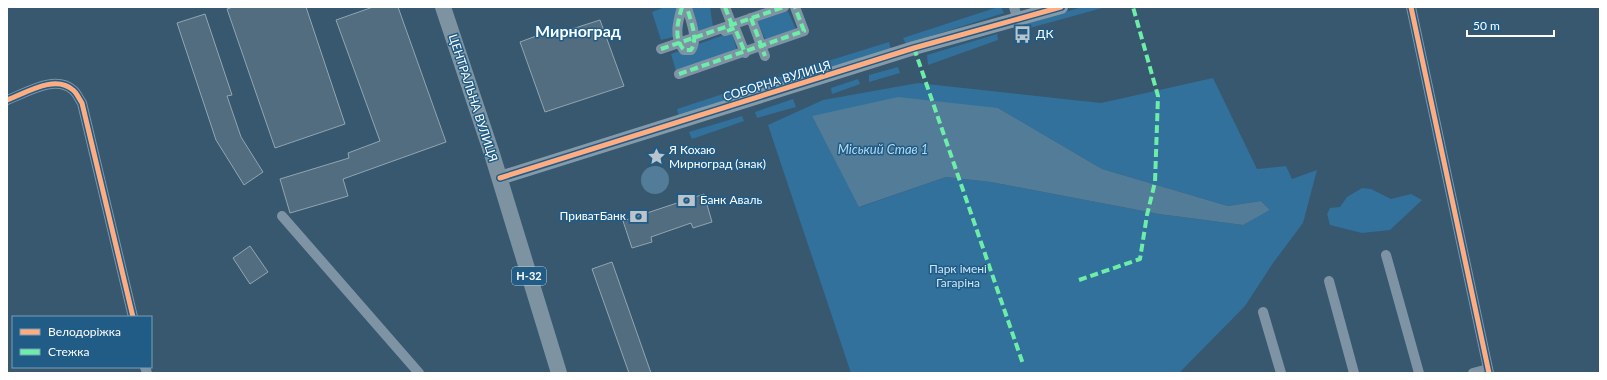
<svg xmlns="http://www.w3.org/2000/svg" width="1607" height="380" viewBox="0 0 1607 380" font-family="Lato,sans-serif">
<rect width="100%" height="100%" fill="#37586f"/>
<g fill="#31719b" fill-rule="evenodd">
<path d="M665,7H678L673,37L661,40L652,12Z"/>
<path d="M692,7H710L713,27L699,32Z"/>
<path d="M998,7H1001L1004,13L906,44L903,38Z"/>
<path d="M1082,7H1106L1026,29L1025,24Z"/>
<path d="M788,11L796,29L766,41L757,21Z"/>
<path d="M732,32L737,51L676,71L671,54Z"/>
<path d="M997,34L998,40L928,65L927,55Z"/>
<path d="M889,42L891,49L800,79L799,70Z"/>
<path d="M898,67L900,73L869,82V75Z"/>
<path d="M783,76L786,83L741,96L739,90Z"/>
<path d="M1213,78L1257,169L1286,166L1292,179L1317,170L1303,223L1273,263L1245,306L1179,373H851L768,125L823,100L918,83L1101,103ZM998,108L1102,169L1228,206L1261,201L1270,210L1242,225L1159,214L991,182L946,177L860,207L812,116Z"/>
<path d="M858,79L860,84L832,94L831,88Z"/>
<path d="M732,91L735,98L679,117L677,109Z"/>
<path d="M793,99L796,107L757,118L755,112Z"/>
<path d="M742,116L744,121L692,139L689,132Z"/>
<path d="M1362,188L1371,189L1391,199L1411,194L1422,200L1390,230L1362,233L1330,225L1327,214L1330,208L1340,207L1347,197Z"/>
</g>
<g fill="#527c98">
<path d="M898,97L998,108L1102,169L1228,206L1261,201L1270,210L1243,225L1159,214L991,182L946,177L859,207L812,116Z"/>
<circle cx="655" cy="180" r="14"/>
</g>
<g fill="#526d80" stroke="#91a5b2">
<path d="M233,7H306L345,124L275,148L227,9Z"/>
<path d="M373,7H398L446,142L343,179L348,196L290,213L280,179L349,158L348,153L380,141L336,20Z"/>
<path d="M205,14L232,95L227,96L241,137L263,172L244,185L216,140L177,23Z"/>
<path d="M600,20L624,86L545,112L520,42L547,32L550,36Z"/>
<path d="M704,194L712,222L693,228L691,223L651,237L652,242L632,248L623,221Z"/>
<path d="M250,246L268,272L250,284L233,258Z"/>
<path d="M612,262L651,373H629L592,269Z"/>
</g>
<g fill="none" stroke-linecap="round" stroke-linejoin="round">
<g stroke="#7e94a5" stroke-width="10">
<path d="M682,7C678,21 673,38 684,50H691C699,38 690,20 687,7"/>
<path d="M725,7L732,25"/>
<path d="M1014,7L1018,20"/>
<path d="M1411,7L1489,373"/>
<path d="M751,18L765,56"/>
<path d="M725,31L735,28L745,53"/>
<path d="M661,49L784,7"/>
<path d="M679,74L804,31L795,7"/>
<path d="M7,100C26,93 55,74 73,90C77,93 79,99 82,103L133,317"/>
<path d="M282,216L419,373"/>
<path d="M1386,255L1419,373"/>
<path d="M1329,281L1354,373"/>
<path d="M1263,312L1281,373"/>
<path d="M145,367L147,373"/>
<path d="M1473,373L1488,369"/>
</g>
<path stroke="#859aa9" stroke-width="14" d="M500,178L914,48L1061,7"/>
<path stroke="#7d93a2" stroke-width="16" d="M443,7L492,154L559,373"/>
<g stroke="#6deda7" stroke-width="4" stroke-dasharray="8 4" stroke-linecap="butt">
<path d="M682,7C678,21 673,38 684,50H691C699,38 690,20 687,7"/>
<path d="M725,7L732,25"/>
<path d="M751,18L765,56"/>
<path d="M727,31L735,28L745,53"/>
<path d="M914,48L1023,364"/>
<path d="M661,49L784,7"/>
<path d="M679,74L804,31L795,7"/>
<path d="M1079,280L1140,259L1147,215L1155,182L1158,96L1133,7"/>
</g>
<defs>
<g id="cycleway">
<path d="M1411,7L1489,373"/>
<path d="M7,100C26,93 55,74 73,90C77,93 79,99 82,103L133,317"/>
<path d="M500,178L914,48L1061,7"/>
</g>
</defs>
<use href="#cycleway" stroke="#205c86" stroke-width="8"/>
<use href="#cycleway" stroke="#ffac80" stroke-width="5"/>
</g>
<defs>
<symbol id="bus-bare" viewBox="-9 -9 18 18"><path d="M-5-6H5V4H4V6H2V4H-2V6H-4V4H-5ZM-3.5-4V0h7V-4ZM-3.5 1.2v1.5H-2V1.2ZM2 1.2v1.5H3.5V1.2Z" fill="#b9c5cd" stroke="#205c86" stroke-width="2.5" paint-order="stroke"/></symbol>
<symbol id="sight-bare" viewBox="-9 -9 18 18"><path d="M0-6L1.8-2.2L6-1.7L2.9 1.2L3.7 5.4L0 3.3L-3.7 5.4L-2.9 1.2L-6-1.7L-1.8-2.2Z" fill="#b9c5cd" stroke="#205c86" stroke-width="2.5" paint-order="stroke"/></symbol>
<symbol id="bank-bare" viewBox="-9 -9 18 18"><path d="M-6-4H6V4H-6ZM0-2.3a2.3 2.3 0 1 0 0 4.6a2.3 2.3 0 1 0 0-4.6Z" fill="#b9c5cd" stroke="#205c86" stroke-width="2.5" paint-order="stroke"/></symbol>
</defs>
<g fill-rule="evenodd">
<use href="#bus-bare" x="1010" y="22" width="25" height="25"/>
<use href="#sight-bare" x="644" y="144" width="25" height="25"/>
<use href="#bank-bare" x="674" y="188" width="25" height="25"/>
<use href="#bank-bare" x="626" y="204" width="25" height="25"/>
</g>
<g text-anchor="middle" stroke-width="3" stroke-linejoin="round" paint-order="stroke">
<rect fill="#205c86" stroke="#bccedb" stroke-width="1" x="512" y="267" width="34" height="18" rx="3"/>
<g font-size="11" font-weight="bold" fill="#fff">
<text x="529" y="280">Н-32</text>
</g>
<g font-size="12" fill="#fff" stroke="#205c86" text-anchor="start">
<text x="1036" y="38">ДК</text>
<text x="669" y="154">Я Кохаю<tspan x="669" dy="14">Мирноград (знак)</tspan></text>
<text x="700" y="204">Банк Аваль</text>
<text x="626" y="220" text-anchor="end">ПриватБанк</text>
</g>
<g font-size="12" fill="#fff" stroke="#205c86">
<text transform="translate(777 81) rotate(-17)" y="4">СОБОРНА ВУЛИЦЯ</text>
<text transform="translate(473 98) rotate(72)" y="4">ЦЕНТРАЛЬНА ВУЛИЦЯ</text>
</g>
<g font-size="12" fill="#cde7f7" stroke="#205c86">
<text x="958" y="273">Парк імені<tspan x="958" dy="14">Гагаріна</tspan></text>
</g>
<g font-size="13" font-style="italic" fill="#b4daf1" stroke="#205c86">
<text x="883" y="154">Міський Став 1</text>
</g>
<g font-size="16" font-weight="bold" fill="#fff" stroke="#205c86">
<text x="578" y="37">Мирноград</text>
</g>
</g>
<rect width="1607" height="380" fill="none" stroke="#ffffff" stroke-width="16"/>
<rect x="12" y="316" width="140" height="52" fill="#205c86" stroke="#799db6"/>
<rect x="20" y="329" width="20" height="6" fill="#ffac80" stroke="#799db6"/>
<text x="48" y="336" font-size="12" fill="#ffffff">Велодоріжка</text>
<rect x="20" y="349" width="20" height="6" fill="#6deda7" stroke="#799db6"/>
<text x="48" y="356" font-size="12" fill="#ffffff">Стежка</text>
<path d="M1467 30v6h87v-6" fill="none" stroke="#ffffff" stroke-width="2"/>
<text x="1473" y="30" font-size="12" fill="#ffffff" stroke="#205c86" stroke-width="3" paint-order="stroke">50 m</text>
</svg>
